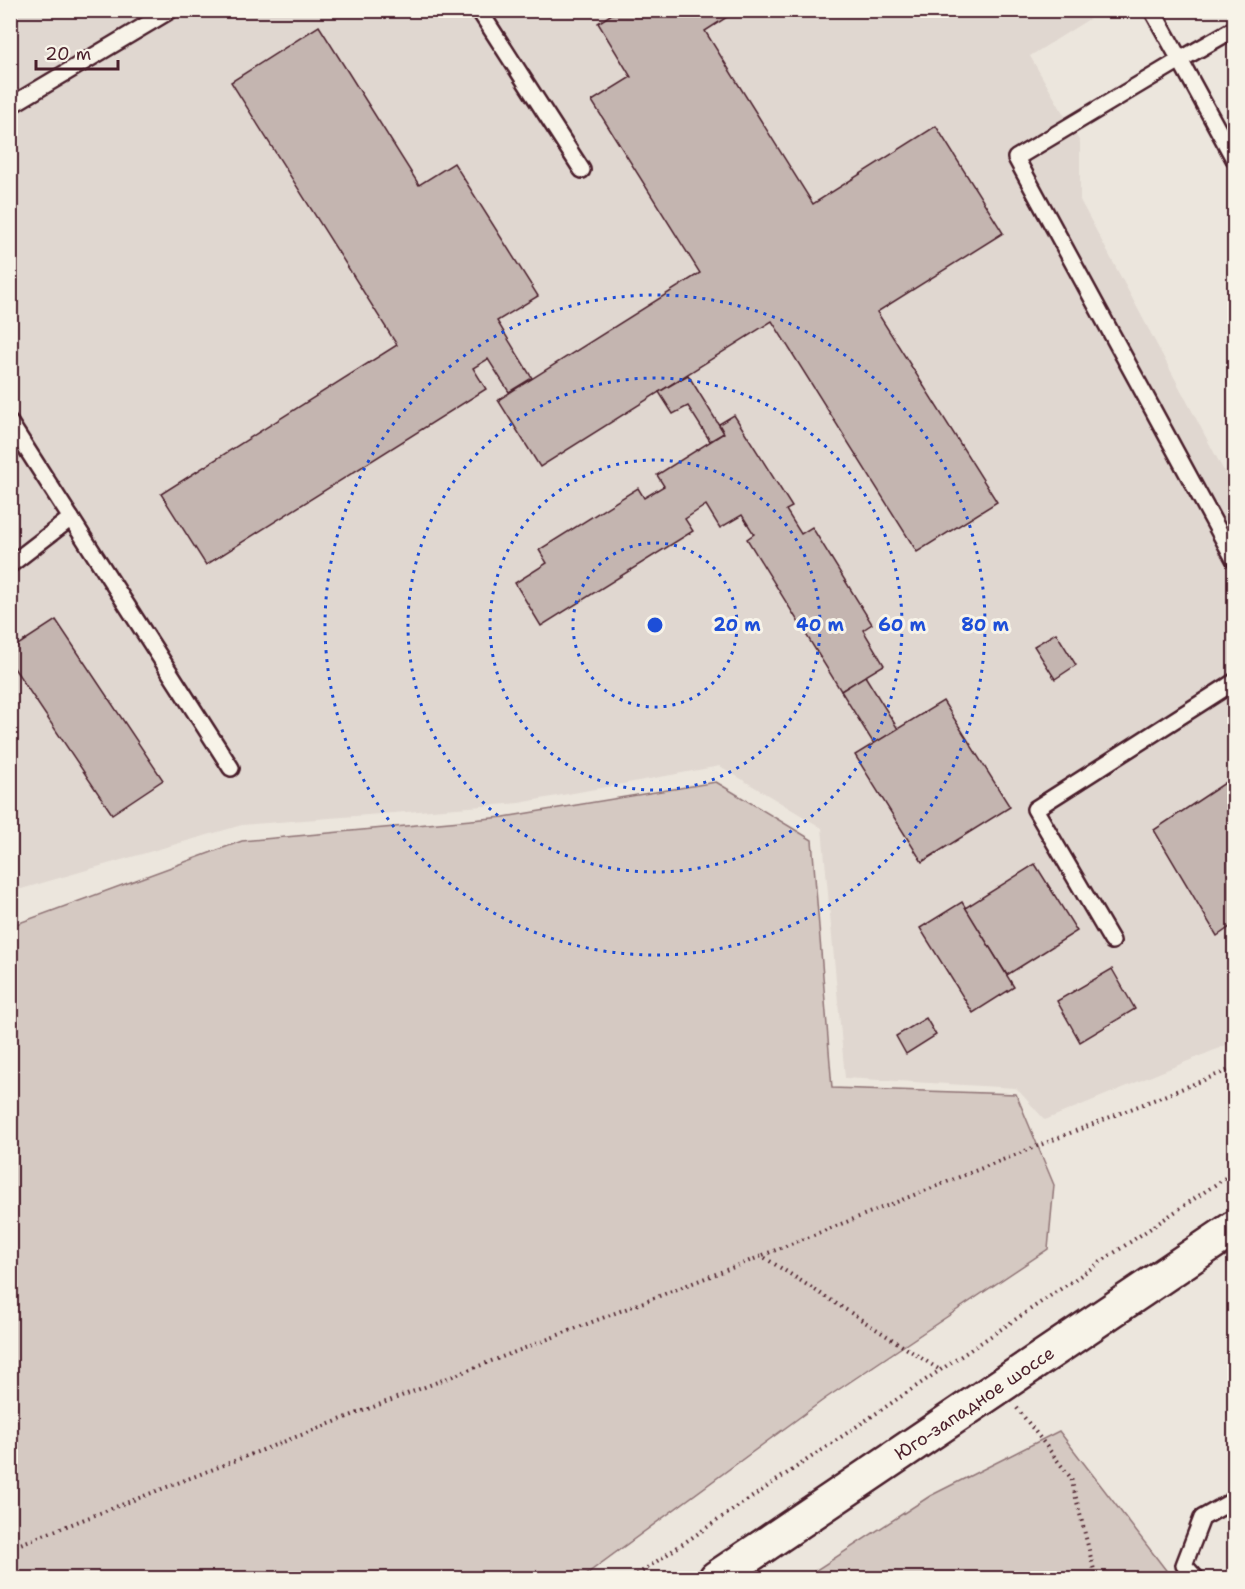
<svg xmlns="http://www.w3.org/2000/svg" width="1245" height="1589" viewBox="0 0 1245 1589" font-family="'Shantell Sans',sans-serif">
<rect width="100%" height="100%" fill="#ece6dd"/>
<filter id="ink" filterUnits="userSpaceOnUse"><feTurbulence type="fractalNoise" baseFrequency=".0167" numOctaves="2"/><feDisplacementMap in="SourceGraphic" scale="12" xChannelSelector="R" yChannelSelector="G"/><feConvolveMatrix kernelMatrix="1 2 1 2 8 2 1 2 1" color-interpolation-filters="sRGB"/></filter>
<g filter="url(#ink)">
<path fill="#e0d7d0" d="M11,11H1102L1030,56L1080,142V200L1234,490V1042L1045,1120L1016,1088L845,1078L822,828L720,766L519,803L242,825L11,892Z"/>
<g fill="#d5c9c2" stroke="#907476" stroke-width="1.5">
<path d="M716,782L812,840L832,1088L1016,1094L1054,1185L1048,1249L826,1398L581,1578H11V926L242,841L504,817Z"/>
<path d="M1059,1431L1172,1578H804L930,1496Z"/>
</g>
<g fill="#c4b5b0" stroke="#4a1f2b" stroke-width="1.5">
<path d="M618,10H738L705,31L813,204L936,126L1003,233L877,312L997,502L917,552L772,321L540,467L498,400L700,273L592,101L631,77L598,23Z"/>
<path d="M319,26L419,185L454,163L538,296L497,321L532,378L509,392L488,359L473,368L486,389L206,565L161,494L397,345L231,82Z"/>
<path d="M688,375L724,433L710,441L688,406L673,414L659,392Z"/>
<path d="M734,415L792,507L786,510L801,534L812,527L872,624L863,630L884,665L841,691L747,539L754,534L742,515L720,528L706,505L685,519L693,531L541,626L515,583L547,563L539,550L638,488L644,498L664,486L657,475L724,433L719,424Z"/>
<path d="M56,620L163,780L112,814L10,662V650Z"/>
<path d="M1056,633L1076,665L1055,679L1034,646Z"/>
<path d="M865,676L898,729L874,744L841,691Z"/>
<path d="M943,701L1010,807L922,862L855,755Z"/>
<path d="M1234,777V924L1217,936L1154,830Z"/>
<path d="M1035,864L1077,931L1007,975L965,908Z"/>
<path d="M962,902L1014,987L973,1013L920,928Z"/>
<path d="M1112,969L1135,1009L1080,1042L1057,1001Z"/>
<path d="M926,1018L936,1035L906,1054L896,1036Z"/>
</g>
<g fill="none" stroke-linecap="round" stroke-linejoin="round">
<defs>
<g id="service">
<path d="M479,10L582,170"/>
<path d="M1152,10L1180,60L1016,158L1234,559"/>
<path d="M1234,29L1180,60L1234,159"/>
<path d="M10,106L171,10"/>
<path d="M10,423L231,768"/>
<path d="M10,565L71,518"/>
<path d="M1112,941L1035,809L1234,682"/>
<path d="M1196,1578L1184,1565L1202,1518L1234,1500"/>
</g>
<g id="secondary">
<path id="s1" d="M716,1578L1234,1228"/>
</g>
</defs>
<use href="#service" stroke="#4a1f2b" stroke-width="20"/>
<use href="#secondary" stroke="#4a1f2b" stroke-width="38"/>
<g stroke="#4a1f2b" stroke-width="4" stroke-dasharray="1.5 4.5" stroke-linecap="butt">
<path d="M763,1255L1234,1068"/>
<path d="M1017,1408L1071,1478L1096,1578"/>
<path d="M10,1548L762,1256L940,1370"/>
<path d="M632,1578L1234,1172"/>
</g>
<use href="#service" stroke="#f7f3e8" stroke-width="15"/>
<use href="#secondary" stroke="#f7f3e8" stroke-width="33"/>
</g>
</g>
<g fill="none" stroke="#1d4ed8" stroke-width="3" stroke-dasharray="3 6">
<circle cx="655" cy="625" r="82"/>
<circle cx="655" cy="625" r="165"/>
<circle cx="655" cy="625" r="247"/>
<circle cx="655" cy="625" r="330"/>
</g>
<g text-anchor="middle" stroke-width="6" stroke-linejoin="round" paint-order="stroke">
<g font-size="18" fill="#4a1f2b" stroke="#f7f3e8">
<text dy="6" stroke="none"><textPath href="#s1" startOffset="312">Юго-западное шоссе</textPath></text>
</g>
</g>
<circle cx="655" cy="625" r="9" fill="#1d4ed8" stroke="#f7f3e8" stroke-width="3"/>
<g font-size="18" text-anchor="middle" font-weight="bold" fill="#1d4ed8" stroke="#f7f3e8" stroke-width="6" stroke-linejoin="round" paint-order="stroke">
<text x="737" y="631">20 m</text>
<text x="820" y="631">40 m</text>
<text x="902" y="631">60 m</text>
<text x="985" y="631">80 m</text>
</g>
<rect width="1245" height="1589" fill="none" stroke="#f7f3e8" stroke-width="36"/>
<rect x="18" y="18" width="1209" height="1553" fill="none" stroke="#4a1f2b" stroke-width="2" filter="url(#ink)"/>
<path d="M36 60v9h82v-9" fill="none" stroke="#4a1f2b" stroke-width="3"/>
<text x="45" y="60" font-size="18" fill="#4a1f2b" stroke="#f7f3e8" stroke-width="4.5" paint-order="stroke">20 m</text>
</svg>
